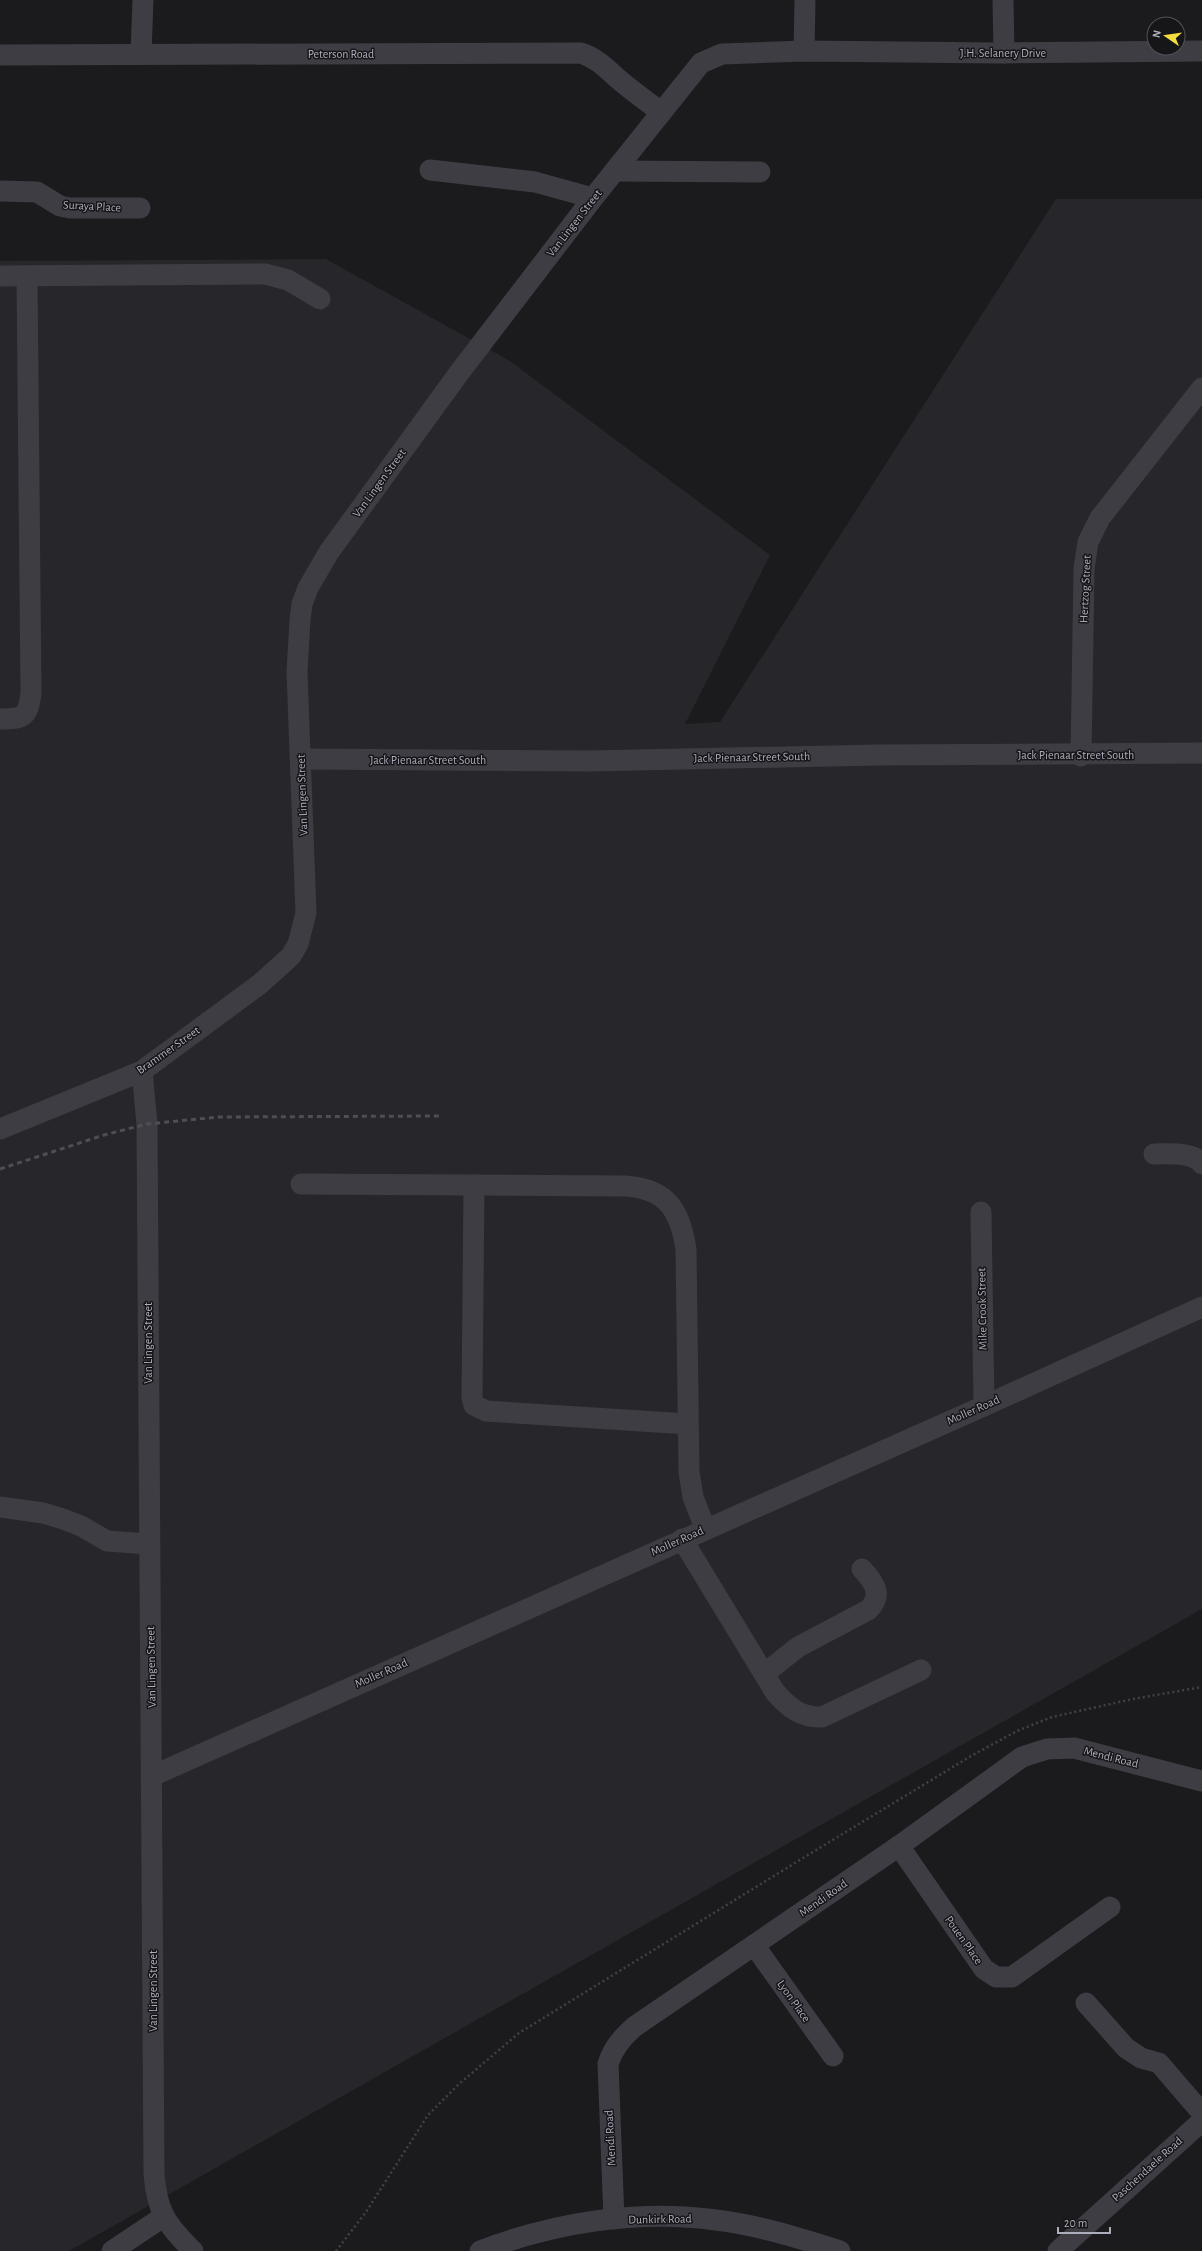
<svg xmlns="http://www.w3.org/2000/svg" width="1202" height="2251" viewBox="0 0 1202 2251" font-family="'Alegreya Sans',sans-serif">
<rect width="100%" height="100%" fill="#1b1a1d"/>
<path fill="#27262a" d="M1056,199H1202V1609L69,2251H0V261L326,259L510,361L770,555L685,724L720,722Z"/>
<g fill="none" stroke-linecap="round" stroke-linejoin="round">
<path stroke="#414249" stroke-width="2.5" stroke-dasharray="2 3" stroke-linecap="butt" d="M336,2251L366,2212L428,2115L459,2084L519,2033L803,1858L971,1756L1017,1731L1052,1717L1133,1699L1202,1687"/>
<g stroke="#3e3d44" stroke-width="21">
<path d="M1003,0L1004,53"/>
<path d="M804,51L805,0"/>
<path d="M141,54L143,0"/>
<path d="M0,55L581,53C596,58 605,67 617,78C631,90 646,101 661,112"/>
<path d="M430,170L535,182L593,198"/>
<path d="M615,171L760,172"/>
<path d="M0,191L37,192L60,206L70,208H140"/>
<path d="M0,276L265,274L288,280L320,299"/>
<path d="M0,719C24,719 28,717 31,693L27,276"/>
<path d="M1081,756L1084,569L1088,542L1100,518L1202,388"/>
<path d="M301,759L589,761L878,755L1202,753"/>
<path d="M142,1071L147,1124L154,2174C157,2212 166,2224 193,2251"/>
<path d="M0,1129L142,1071L260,984L291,956L298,944L306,913L297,672L300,620L302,604L308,588L329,552L459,373L593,198L701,63L722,54L804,51L998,53L1202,51"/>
<path d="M1154,1154C1167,1154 1193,1151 1202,1164"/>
<path d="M301,1184L626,1186C667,1189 680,1210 686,1249L689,1472L693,1497L705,1528"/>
<path d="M474,1185L472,1398L474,1405L486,1411L688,1424"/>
<path d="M981,1212L984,1406"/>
<path d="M0,1507L43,1513L63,1519L81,1526L107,1541L149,1544"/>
<path d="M682,1539L775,1692C788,1707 801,1718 822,1717L921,1670"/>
<path d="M764,1674L798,1647L868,1610C884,1595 874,1582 862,1569"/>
<path d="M152,1776L984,1406L1202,1307"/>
<path d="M899,1846L984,1969L996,1977H1012L1110,1907"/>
<path d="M754,1945L833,2056"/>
<path d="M1086,2003L1126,2048L1141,2058L1159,2063L1202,2113"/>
<path d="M614,2219L608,2064C613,2048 622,2038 634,2027L899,1846L1022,1757L1047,1749L1074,1748L1202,1781"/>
<path d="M112,2251L163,2217"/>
<path d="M480,2251C553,2223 637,2209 716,2220C758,2225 799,2238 840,2251"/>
<path d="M1058,2251L1202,2121"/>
</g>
<path stroke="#4e4e57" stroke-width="3" stroke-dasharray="5 4" stroke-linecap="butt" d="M0,1169L104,1135L147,1124L219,1117L439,1116"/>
</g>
<g text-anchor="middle" stroke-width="3" stroke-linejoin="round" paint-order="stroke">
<g font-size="12" fill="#adaebc" stroke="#161518">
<text x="1003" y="57">J.H. Selanery Drive</text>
<text x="341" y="58">Peterson Road</text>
<text transform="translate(92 206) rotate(3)" y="4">Suraya Place</text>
<text transform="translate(574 223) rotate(-52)" y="4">Van Lingen Street</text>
<text transform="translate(379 483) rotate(-54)" y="4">Van Lingen Street</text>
<text transform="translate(1085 589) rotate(-87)" y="4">Hertzog Street</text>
<text x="1076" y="759">Jack Pienaar Street South</text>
<text transform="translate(752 757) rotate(-1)" y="4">Jack Pienaar Street South</text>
<text x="428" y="764">Jack Pienaar Street South</text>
<text transform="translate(302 795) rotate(-92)" y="4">Van Lingen Street</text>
<text transform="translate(168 1050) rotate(-35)" y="4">Brammer Street</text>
<text transform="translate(982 1309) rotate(-91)" y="4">Mike Crook Street</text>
<text transform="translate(148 1343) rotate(-90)" y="4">Van Lingen Street</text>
<text transform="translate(973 1410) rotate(-24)" y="4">Moller Road</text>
<text transform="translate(677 1541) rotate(-24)" y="4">Moller Road</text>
<text transform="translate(151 1667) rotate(-91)" y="4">Van Lingen Street</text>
<text transform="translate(381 1673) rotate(-24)" y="4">Moller Road</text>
<text transform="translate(1111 1757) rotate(14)" y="4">Mendi Road</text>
<text transform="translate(823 1898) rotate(-35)" y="4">Mendi Road</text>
<text transform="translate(964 1940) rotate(55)" y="4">Pouen Place</text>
<text transform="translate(153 1991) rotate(-90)" y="4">Van Lingen Street</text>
<text transform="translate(794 2001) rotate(55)" y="4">Lyon Place</text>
<text transform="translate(610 2138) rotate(-93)" y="4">Mendi Road</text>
<text transform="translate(1147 2169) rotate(-42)" y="4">Paschendaele Road</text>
<text transform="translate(660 2219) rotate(-1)" y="4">Dunkirk Road</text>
</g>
</g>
<g transform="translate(1166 36) rotate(283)"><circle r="19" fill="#161518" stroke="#52525a"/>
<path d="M0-3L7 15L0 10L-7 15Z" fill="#f3dd3c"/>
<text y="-6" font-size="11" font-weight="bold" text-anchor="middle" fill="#adaebc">N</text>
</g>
<path d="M1058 2227v6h52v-6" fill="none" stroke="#adaebc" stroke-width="2"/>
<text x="1064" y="2227" font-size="12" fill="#adaebc" stroke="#161518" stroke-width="3" paint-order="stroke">20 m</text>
</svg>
